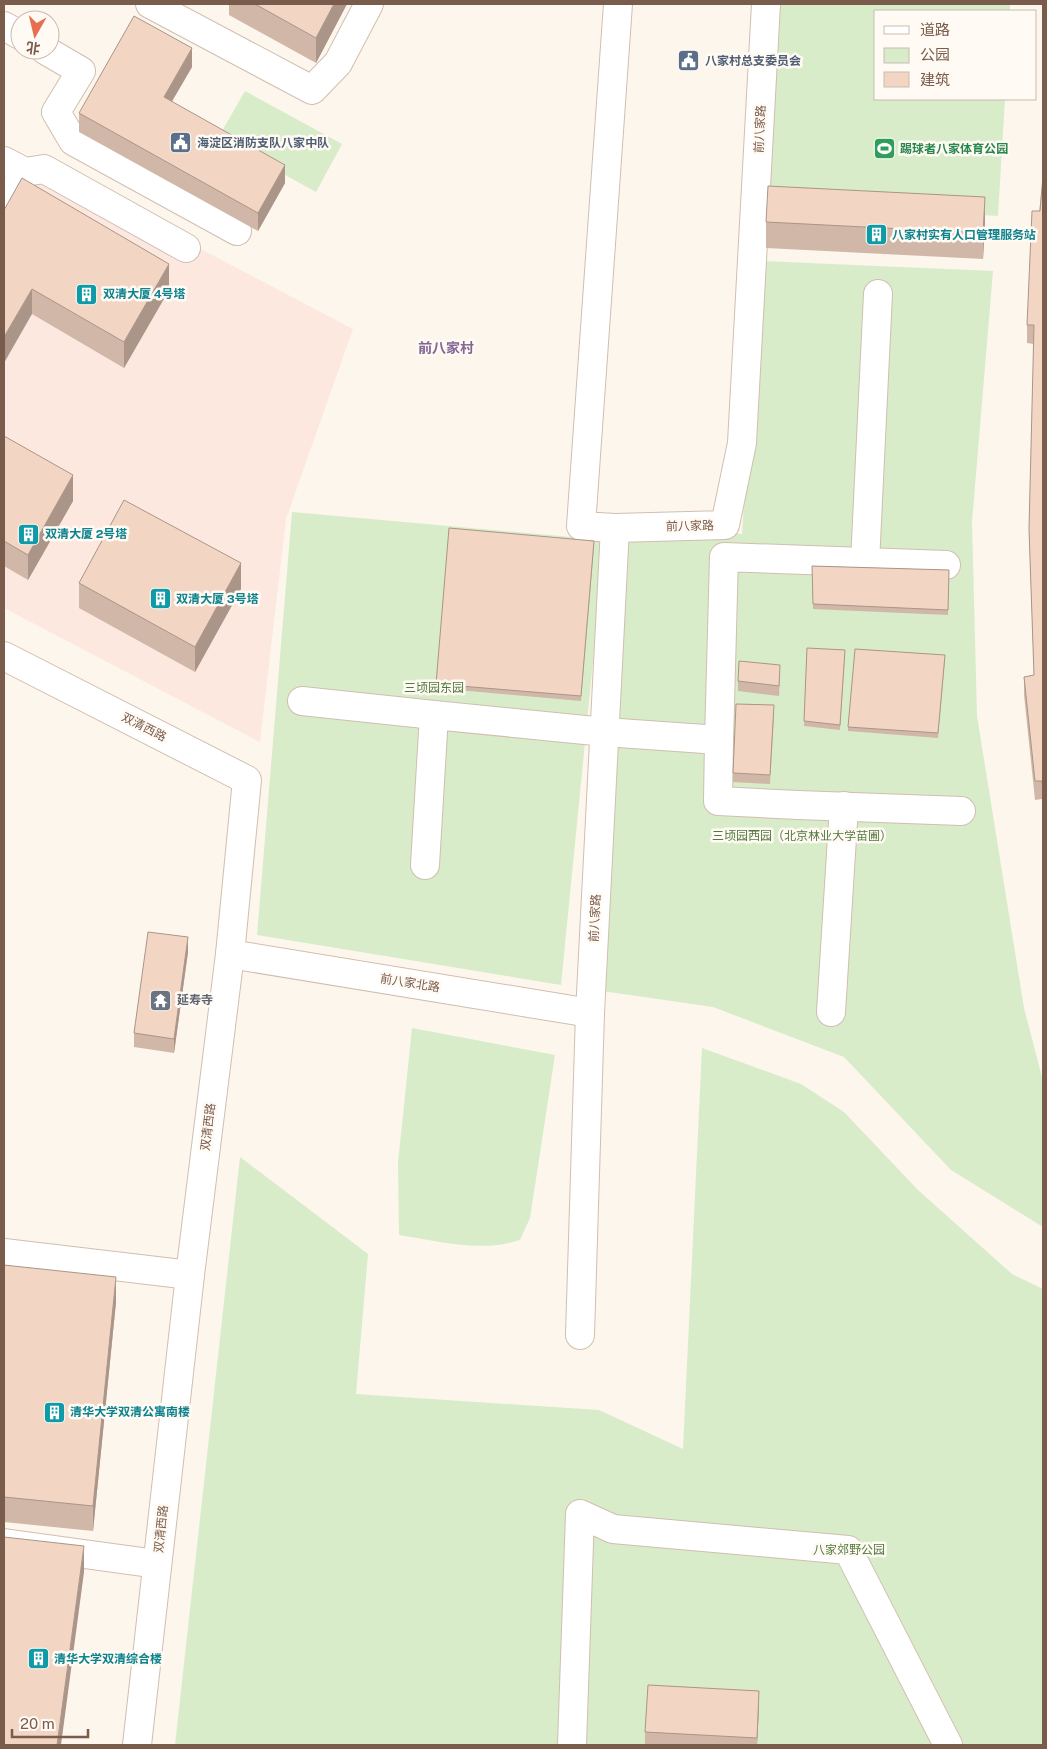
<svg xmlns="http://www.w3.org/2000/svg" width="1047" height="1749" viewBox="0 0 1047 1749" font-family="'Public Sans','Noto Sans SC',sans-serif">
<rect width="100%" height="100%" fill="#fdf6ec"/>
<path fill="#fde8e0" d="M16,152L353,329L286,519L260,742L4,608V174Z"/>
<g fill="#d8ecc9">
<path d="M777,4H1010V11H876V99H1005L998,216L763,200Z"/>
<path d="M245,91L342,144L316,192L218,138Z"/>
<path d="M760,261L993,271L972,522L977,716L1024,1008L1043,1081V1227L951,1170L844,1057L713,1007L602,991L625,533L742,534Z"/>
<path d="M292,512L605,540L561,985L257,935Z"/>
<path d="M412,1028L555,1055L530,1218L520,1240C479,1253 440,1241 399,1235L398,1163Z"/>
<path d="M702,1048L801,1084L844,1112L918,1190L1012,1274L1043,1289V1745H175L240,1157L368,1254L356,1394L599,1410L683,1449Z"/>
</g>
<g fill="none" stroke-linecap="round" stroke-linejoin="round">
<defs>
<g id="minor">
<path d="M150,4L312,90L338,63L369,4"/>
<path d="M4,26L20,35"/>
<path d="M45,50L81,71L56,112L73,141L237,231"/>
<path d="M4,161L25,172L44,169L186,248"/>
<path d="M4,209L25,172"/>
<path d="M615,528L581,526L618,4"/>
<path d="M865,562L878,294"/>
<path d="M4,656L247,780L230,954L190,1275L137,1745"/>
<path d="M302,701L434,715"/>
<path d="M719,740L718,801L798,805L961,811"/>
<path d="M425,865L434,715L605,732L719,740L724,557L946,565"/>
<path d="M230,954L590,1013"/>
<path d="M831,1012L844,806"/>
<path d="M4,1253L190,1275"/>
<path d="M580,1335L590,1013L615,528L725,525L742,443L766,4"/>
<path d="M4,1543L157,1564"/>
<path d="M572,1745L580,1514L613,1529L848,1550L948,1745"/>
</g>
</defs>
<use href="#minor" stroke="#d1beb0" stroke-width="30"/>
<use href="#minor" stroke="#fff" stroke-width="28"/>
</g>
<g fill="#d1b7a8">
<path d="M229,4H347L316,63L229,15Z"/>
<path d="M192,67L172,101L285,183L258,231L79,132V113Z"/>
<path d="M1043,176V809L1042,799L1035,800L1024,695V677L1034,675L1029,529L1034,344L1027,343V325Z"/>
<path d="M4,210L169,290L124,368L32,314Z"/>
<path d="M766,222H985L983,259L766,248Z"/>
<path d="M4,436L73,501L28,580L4,566Z"/>
<path d="M594,546L581,701L436,688V684Z"/>
<path d="M812,566L949,570L948,615L813,609Z"/>
<path d="M79,583L241,589L195,672L79,608Z"/>
<path d="M807,648L845,655L840,730L804,726Z"/>
<path d="M945,659L938,738L848,731V727Z"/>
<path d="M780,675L779,696L738,691V681Z"/>
<path d="M774,715L770,784L733,782V773Z"/>
<path d="M188,952L174,1053L134,1047V1033Z"/>
<path d="M4,1265L116,1302L93,1531L4,1522Z"/>
<path d="M759,1705L757,1745H645V1732Z"/>
</g>
<g fill="#aa9588">
<path d="M334,4H347L316,63V38Z"/>
<path d="M192,48V67L164,115V97Z"/>
<path d="M285,165V183L258,231V213Z"/>
<path d="M985,197V222L983,259V233Z"/>
<path d="M169,264V290L124,368V342Z"/>
<path d="M32,289V314L4,363V337Z"/>
<path d="M73,475V501L28,580V555Z"/>
<path d="M241,563V589L195,672V647Z"/>
<path d="M188,937V952L174,1053V1039Z"/>
<path d="M116,1277V1302L93,1531V1506Z"/>
<path d="M84,1546V1572L61,1745H57Z"/>
<path d="M759,1691V1705L757,1745V1738Z"/>
</g>
<g fill="#f3d5c3" stroke="#aa9588">
<path d="M255,4H334L316,38Z"/>
<path d="M134,16L192,48L164,97L285,165L258,213L79,113Z"/>
<path d="M1043,176V791L1042,781H1035L1024,677L1034,675L1029,529L1034,325H1027L1032,211H1040Z"/>
<path d="M22,178L169,264L124,342L32,289L4,337V210Z"/>
<path d="M768,186L985,197L983,233L766,222Z"/>
<path d="M4,436L73,475L28,555L4,541Z"/>
<path d="M124,500L241,563L195,647L79,583Z"/>
<path d="M449,528L594,541L581,696L436,684Z"/>
<path d="M812,566L949,570L948,610L813,604Z"/>
<path d="M807,648L845,650L840,725L804,721Z"/>
<path d="M855,649L945,655L938,733L848,727Z"/>
<path d="M739,661L780,665L779,686L738,681Z"/>
<path d="M736,704L774,705L770,775L733,773Z"/>
<path d="M148,932L188,937L174,1039L134,1033Z"/>
<path d="M4,1265L116,1277L93,1506L4,1497Z"/>
<path d="M4,1537L84,1546L57,1745H4Z"/>
<path d="M648,1685L759,1691L757,1738L645,1732Z"/>
</g>
<defs>
<symbol id="civic-square" viewBox="-11 -11 22 22"><rect x="-9" y="-9" width="18" height="18" rx="4" fill="#5c6f8a" stroke="#fffaf3"/><path d="M-.6-6.5H3V-4.5H.6V-3L4-1V1h2V6H-6V1h2V-1L-.6-3ZM-1.2 2.5V6h2.4V2.5Z" fill="#fff"/></symbol>
<symbol id="stadium-square" viewBox="-11 -11 22 22"><rect x="-9" y="-9" width="18" height="18" rx="4" fill="#2e9e5b" stroke="#fffaf3"/><path d="M0-5a6.5 5 0 1 0 0 10a6.5 5 0 1 0 0-10ZM-3.5-1.8h7v3.6h-7Z" fill="#fff"/></symbol>
<symbol id="building-square" viewBox="-11 -11 22 22"><rect x="-9" y="-9" width="18" height="18" rx="4" fill="#0f9aa8" stroke="#fffaf3"/><path d="M-4-6H4V6H1V3H-1V6H-4ZM-2.5-4.3h1.7v1.8h-1.7ZM.8-4.3h1.7v1.8H.8ZM-2.5-1h1.7V.8h-1.7ZM.8-1h1.7V.8H.8Z" fill="#fff"/></symbol>
<symbol id="temple-square" viewBox="-11 -11 22 22"><rect x="-9" y="-9" width="18" height="18" rx="4" fill="#6b7280" stroke="#fffaf3"/><path d="M0-6L5-2H3V0L6.5 2.5H4V6H1.5V3h-3V6H-4V2.5H-6.5L-3 0V-2H-5Z" fill="#fff"/></symbol>
</defs>
<g fill-rule="evenodd">
<use href="#civic-square" x="676" y="48" width="25" height="25"/>
<use href="#civic-square" x="168" y="130" width="25" height="25"/>
<use href="#stadium-square" x="872" y="136" width="25" height="25"/>
<use href="#building-square" x="864" y="222" width="25" height="25"/>
<use href="#building-square" x="74" y="282" width="25" height="25"/>
<use href="#building-square" x="16" y="522" width="25" height="25"/>
<use href="#building-square" x="148" y="586" width="25" height="25"/>
<use href="#temple-square" x="148" y="988" width="25" height="25"/>
<use href="#building-square" x="42" y="1400" width="25" height="25"/>
<use href="#building-square" x="26" y="1646" width="25" height="25"/>
</g>
<g text-anchor="middle" stroke-width="5" stroke-linejoin="round" paint-order="stroke">
<g font-size="12" font-weight="bold" fill="#4e5e75" stroke="#fffaf3" text-anchor="start">
<text x="705" y="65">八家村总支委员会</text>
<text x="197" y="147">海淀区消防支队八家中队</text>
</g>
<g font-size="12" fill="#7a5c4d" stroke="#fffaf3">
<text transform="translate(760 129) rotate(-87)" y="4">前八家路</text>
<text transform="translate(690 526) rotate(-1)" y="4">前八家路</text>
<text transform="translate(144 727) rotate(27)" y="4">双清西路</text>
<text transform="translate(595 918) rotate(-87)" y="4">前八家路</text>
<text transform="translate(410 983) rotate(9)" y="4">前八家北路</text>
<text transform="translate(208 1127) rotate(-83)" y="4">双清西路</text>
<text transform="translate(161 1529) rotate(-84)" y="4">双清西路</text>
</g>
<g font-size="12" font-weight="bold" fill="#27864d" stroke="#fffaf3" text-anchor="start">
<text x="900" y="153">踢球者八家体育公园</text>
</g>
<g font-size="12" font-weight="bold" fill="#0d838f" stroke="#fffaf3" text-anchor="start">
<text x="892" y="239">八家村实有人口管理服务站</text>
<text x="103" y="298">双清大厦 4号塔</text>
<text x="45" y="538">双清大厦 2号塔</text>
<text x="176" y="603">双清大厦 3号塔</text>
<text x="70" y="1416">清华大学双清公寓南楼</text>
<text x="54" y="1663">清华大学双清综合楼</text>
</g>
<g font-size="12" fill="#537a41" stroke="#fffaf3">
<text x="434" y="692">三顷园东园</text>
<text x="802" y="840">三顷园西园（北京林业大学苗圃）</text>
<text x="849" y="1554">八家郊野公园</text>
</g>
<g font-size="12" font-weight="bold" fill="#5b616d" stroke="#fffaf3" text-anchor="start">
<text x="177" y="1004">延寿寺</text>
</g>
<g font-size="14" font-weight="bold" fill="#846695" stroke="#fffaf3">
<text x="446" y="353">前八家村</text>
</g>
</g>
<rect width="1047" height="1749" fill="none" stroke="#7a5c4d" stroke-width="10"/>
<rect x="874" y="10" width="162" height="90" fill="#fffaf3" stroke="#cabbb1"/>
<rect x="884" y="26" width="25" height="8" fill="#ffffff" stroke="#cabbb1"/>
<text x="920" y="35" font-size="15" fill="#7a5c4d">道路</text>
<rect x="884" y="48" width="25" height="15" fill="#d8ecc9" stroke="#cabbb1"/>
<text x="920" y="60" font-size="15" fill="#7a5c4d">公园</text>
<rect x="884" y="72" width="25" height="15" fill="#f3d5c3" stroke="#cabbb1"/>
<text x="920" y="85" font-size="15" fill="#7a5c4d">建筑</text>
<g transform="translate(35 35) rotate(188)"><circle r="24" fill="#fffaf3" stroke="#cabbb1"/>
<path d="M0-4L9 19L0 12L-9 19Z" fill="#e76f51"/>
<text y="-8" font-size="14" font-weight="bold" text-anchor="middle" fill="#7a5c4d">北</text>
</g>
<path d="M12 1729v8h76v-8" fill="none" stroke="#7a5c4d" stroke-width="2.5"/>
<text x="20" y="1729" font-size="15" fill="#7a5c4d" stroke="#fffaf3" stroke-width="4" paint-order="stroke">20 m</text>
</svg>
